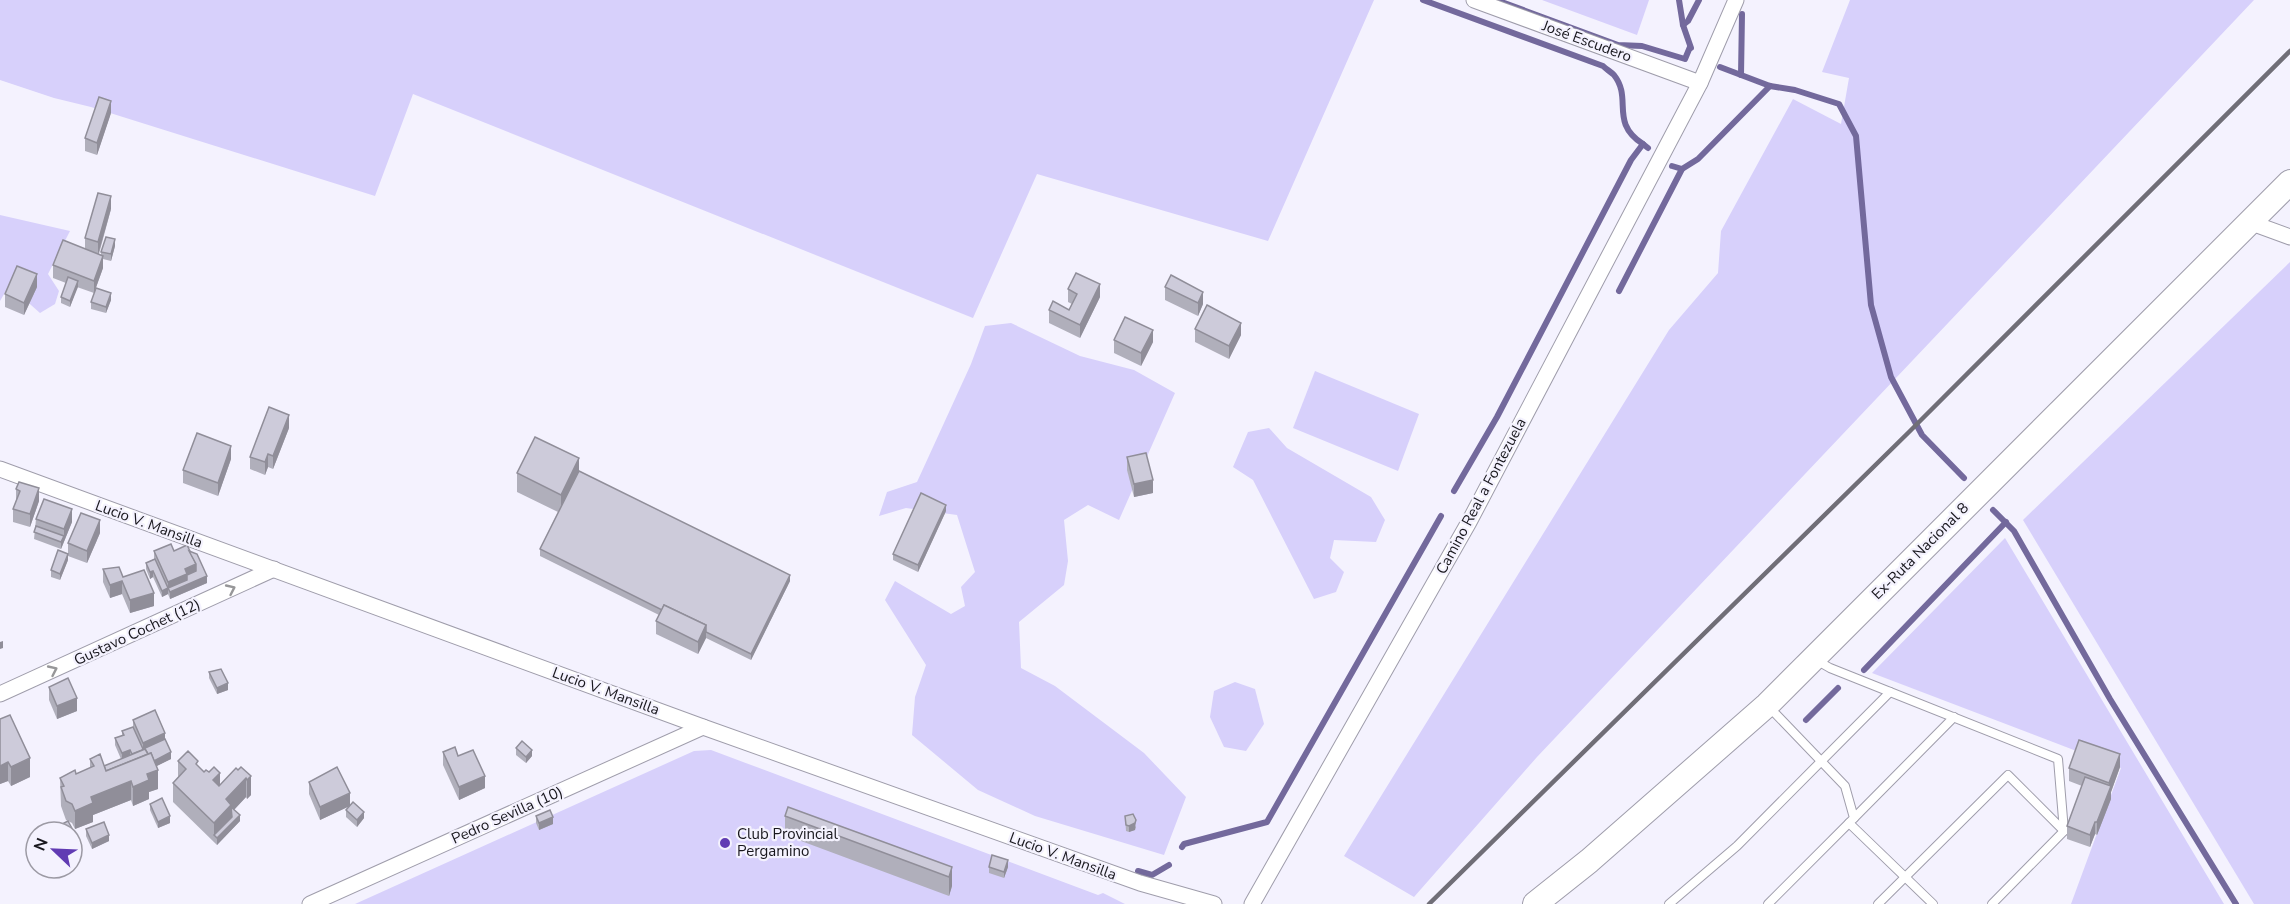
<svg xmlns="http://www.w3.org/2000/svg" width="2290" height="904" viewBox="0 0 2290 904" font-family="'Nunito Sans',sans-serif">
<rect width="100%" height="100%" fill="#f4f2fe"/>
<g fill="#d7d0fb">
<path d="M0,0H1374L1268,241L1037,174L973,318L413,94L375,196L91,107L54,98L0,80Z"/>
<path d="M1542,0H1649L1637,35Z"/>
<path d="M1850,0H2254L1537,757L1414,897L1344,856L1669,330L1718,273L1721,231L1793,99L1841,124L1849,78L1822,72Z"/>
<path d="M0,215L70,231L48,274L59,291L55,304L40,313L22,297L14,277L0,301Z"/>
<path d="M2290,262V904H2254L2023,520Z"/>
<path d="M1011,323L1080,356L1134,370L1175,393L1119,520L1088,505L1064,520L1068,561L1064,585L1019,622L1021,668L1055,686L1144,753L1186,797L1164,855L1035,816L978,790L912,735L915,697L926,665L885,600L895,581L951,614L965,606L961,587L975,572L957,515L906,508L879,516L887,492L917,482L971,364L985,326Z"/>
<path d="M1315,371L1419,414L1398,471L1293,428Z"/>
<path d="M1269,428L1287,448L1371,497L1385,520L1376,542L1334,540L1330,558L1344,572L1336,592L1314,599L1253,480L1233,467L1248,432Z"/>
<path d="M2005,538L2224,904H2071L2121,768L1872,673Z"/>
<path d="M1235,682L1255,689L1264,724L1246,751L1224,747L1210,717L1214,691Z"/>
<path d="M711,750L1098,895L1103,893L1125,904H355L694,751Z"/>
</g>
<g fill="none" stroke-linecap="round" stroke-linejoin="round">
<g stroke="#73699c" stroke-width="6">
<path d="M1423,0L1603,66C1606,69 1611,72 1614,75C1633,99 1609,122 1643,144"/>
<path d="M1496,0L1618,45L1642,46L1685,59L1690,47"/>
<path d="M1679,0L1683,25L1691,48"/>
<path d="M1683,25L1688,21L1699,0"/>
<path d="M1720,67L1770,86L1795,90L1839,104L1856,136L1871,305L1891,377L1922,435L1964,478"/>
<path d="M1741,75L1742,14"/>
<path d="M1672,166L1682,169"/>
<path d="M1619,291L1682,169L1698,159L1770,86"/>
<path d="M1454,491L1497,417L1631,160L1643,144L1648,148"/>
<path d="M1993,510L2014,531L2110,699L2236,904"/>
<path d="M1864,670L2006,522"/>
<path d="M1806,720L1838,688"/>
<path d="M1182,847L1184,844L1267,822L1441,516"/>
<path d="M1138,871L1152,875L1169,865"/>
</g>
<defs>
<g id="service">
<path d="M1816,660L1830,668L2058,759L2064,831L1992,904"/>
<path d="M1770,708L1845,786L1854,818L1849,823L1933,904"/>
<path d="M1854,818L1954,717"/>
<path d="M1669,904L1737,846L1890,692"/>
<path d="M1768,904L1849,823"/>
<path d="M1878,904L2008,775L2064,831"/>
</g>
<g id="minor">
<path d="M1474,0L1700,83"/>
<path d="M2249,222L2290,237"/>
<path d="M0,469L703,727L1140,883L1214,904"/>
<path d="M0,694L274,569"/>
<path d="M310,904L703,727"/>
<path d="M1252,904L1469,522L1700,83L1736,0"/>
</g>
<path id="primary" d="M1535,904L1589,861L1767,705L2290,182"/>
</defs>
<use href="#service" stroke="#9f9dab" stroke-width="10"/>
<use href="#minor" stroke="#9f9dab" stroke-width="17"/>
<use href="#primary" stroke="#9f9dab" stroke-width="26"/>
<use href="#service" stroke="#fff" stroke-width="8"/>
<use href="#minor" stroke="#fff" stroke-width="15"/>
<use href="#primary" stroke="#fff" stroke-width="24"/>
<path stroke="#706e77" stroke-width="4.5" d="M1429,904L1909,432L2290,51"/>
</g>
<g fill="#b0afbb">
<path d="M111,113L97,155L85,151V138Z"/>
<path d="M111,209L99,254L101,255V252L115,246L111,261L103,259V268L94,293L77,287L70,307L61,303V297L66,283L53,278V265L85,249V238Z"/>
<path d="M37,287L24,315L5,307V294Z"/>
<path d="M1165,287L1203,304L1198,316L1165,300Z"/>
<path d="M1068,289L1100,297L1080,338L1049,323V310H1069L1072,304L1068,302Z"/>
<path d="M111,300L106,313L91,309V302Z"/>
<path d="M1195,329L1241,335L1229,359L1195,342Z"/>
<path d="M1114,340L1153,342L1141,366L1114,353Z"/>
<path d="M289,428L273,469L268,467L265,475L250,469V457Z"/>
<path d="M1127,457L1153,493L1134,497L1127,470Z"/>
<path d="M231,459L218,496L183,483V470Z"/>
<path d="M579,471L790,581L751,660L706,638L698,654L656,634V621L659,615L540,556V549L558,512L517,492V473Z"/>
<path d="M19,482L39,501L30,527L13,522V509L16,501V489Z"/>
<path d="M946,511L918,572L893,560V554Z"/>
<path d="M36,519L72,522L61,549L34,539Z"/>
<path d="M100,533L87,563L68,556V543Z"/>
<path d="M154,551H174L207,583L170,599L168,594L162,597L153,577L150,579L146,569V563L154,559Z"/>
<path d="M68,560L60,580L51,577V570Z"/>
<path d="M103,569L123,577L154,606L130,613L122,594L110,598L103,582Z"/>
<path d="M209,672L228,690L217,694L209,678Z"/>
<path d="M49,687L77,711L57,719L49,700Z"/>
<path d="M155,710L165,733V740L171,752V759L156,766L158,770V789L149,792V799L133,806L131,800L93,815V822L75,829L72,823L68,821L75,834V841L72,842V832H58V826L68,821L66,820L61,806L60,778L75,770L76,774L90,768V759L100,754L104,766L121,759L115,745V738L122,736V731L133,727V720Z"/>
<path d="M0,719L30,777L11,786L8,781L0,784Z"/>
<path d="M516,748L532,756L526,763L516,755Z"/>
<path d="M443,752L458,756L485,788L459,800L443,765Z"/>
<path d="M178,761L198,766L220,785L238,770L251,776V795L247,799L246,797L234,810L240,821L217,845L173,802V783L178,777Z"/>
<path d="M2120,767L2111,792V799L2097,835L2095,834L2090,847L2067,839V826L2082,786L2069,781V768Z"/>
<path d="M309,782L350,806L364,818L357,827L346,817V810L349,806L320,820L309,794Z"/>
<path d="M150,804L170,823L158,828L150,810Z"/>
<path d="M536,816L553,824L539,830L536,823Z"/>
<path d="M785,816L952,867V886L949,896L785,835Z"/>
<path d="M1125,816L1136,827L1135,830L1129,832L1126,831Z"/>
<path d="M86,829L109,841L92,849L86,836Z"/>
<path d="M989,867H1008L1004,878L989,873Z"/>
</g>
<g fill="#908e99">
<path d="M111,101V113L97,155V143Z"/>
<path d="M111,196V209L98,255V242Z"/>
<path d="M115,239V246L111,261V254Z"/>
<path d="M103,256V268L94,293V281Z"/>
<path d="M37,274V287L24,315V303Z"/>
<path d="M78,281V287L70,307V301Z"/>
<path d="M1100,284V297L1080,338V325Z"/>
<path d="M1203,292V304L1198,316V303Z"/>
<path d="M111,293V300L106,313V307Z"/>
<path d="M1241,323V335L1229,359V346Z"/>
<path d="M1153,330V342L1141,366V353Z"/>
<path d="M289,415V428L273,469V456Z"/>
<path d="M231,446V459L218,496V483Z"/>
<path d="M268,454V467L265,475V462Z"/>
<path d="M579,458V477L561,514V495Z"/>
<path d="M1153,480V493L1134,497V484Z"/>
<path d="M39,488V501L30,527V514Z"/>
<path d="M946,505V511L918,572V565Z"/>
<path d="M72,509V522L61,549V542L64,536V529Z"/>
<path d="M100,520V533L87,563V551Z"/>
<path d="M68,554V560L60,580V574Z"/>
<path d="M196,564L207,576V583L170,599V592L168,588V594L162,597V591L168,588V582L185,569Z"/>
<path d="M153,571V577L150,579V572Z"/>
<path d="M790,575V581L751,660V654Z"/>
<path d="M122,581V594L110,598V585Z"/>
<path d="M154,593V606L130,613V600Z"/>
<path d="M706,625V638L698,654V642Z"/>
<path d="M3,641V648L0,649V642Z"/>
<path d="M228,683V690L217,694V688Z"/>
<path d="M77,698V711L57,719V706Z"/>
<path d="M165,733V746L143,756V743Z"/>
<path d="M130,750V757L122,760V753Z"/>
<path d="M532,750V756L526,763V757Z"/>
<path d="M171,752V759L151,769L106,777Z"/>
<path d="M2120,754V767L2111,792V799L2097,835V822L2109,789V783Z"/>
<path d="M30,758V777L11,786V767Z"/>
<path d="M8,762V781L0,784V766Z"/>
<path d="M158,770V789L149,792V799L133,806V787L147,774Z"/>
<path d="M220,773V792L213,780Z"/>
<path d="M251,776V795L247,799V780Z"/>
<path d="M485,776V788L459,800V787Z"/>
<path d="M246,778V797L231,813L240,815V821L217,845V838L214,835V823L226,799Z"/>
<path d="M131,781V800L93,815V822L75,829V811L91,797Z"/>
<path d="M350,793V806L320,820V807Z"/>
<path d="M364,812V818L357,827V820Z"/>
<path d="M170,816V823L158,828V822Z"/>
<path d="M553,817V824L539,830V823Z"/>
<path d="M1136,820L1135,830L1129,832V826Z"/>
<path d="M2095,822V834L2090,847V835Z"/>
<path d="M75,834V841L72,842V835Z"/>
<path d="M109,835V841L92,849V843Z"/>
<path d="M1008,860V867L1004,878V872Z"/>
<path d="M952,867V886L949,896V877Z"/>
</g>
<g fill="#cdcbda" stroke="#908e99" stroke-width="1.5">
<path d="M99,97L111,101L97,143L85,138Z"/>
<path d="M98,193L111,196L98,242L85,238Z"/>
<path d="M106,237L115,239L111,254L101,252Z"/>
<path d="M63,240L103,256L94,281L53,265Z"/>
<path d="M17,266L37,274L24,303L5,294Z"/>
<path d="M1076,273L1100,284L1080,325L1049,310L1053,301L1069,310L1077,294L1068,289Z"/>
<path d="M1171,275L1203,292L1198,303L1165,287Z"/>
<path d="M68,277L78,281L70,301L61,297Z"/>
<path d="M96,288L111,293L106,307L91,302Z"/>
<path d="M1207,305L1241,323L1229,346L1195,329Z"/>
<path d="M1125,317L1153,330L1141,353L1114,340Z"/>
<path d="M269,407L289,415L273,456L268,454L265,462L250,457Z"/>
<path d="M197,433L231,446L218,483L183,470Z"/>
<path d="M535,437L579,458L561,495L517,473Z"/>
<path d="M1146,453L1153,480L1134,484L1127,457Z"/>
<path d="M579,471L790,575L751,654L706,632V625L664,605L662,610L540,549Z"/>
<path d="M19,482L39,488L30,514L13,509L20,491L16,489Z"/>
<path d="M921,493L946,505L918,565L893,554Z"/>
<path d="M44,499L72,509L64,529L36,519Z"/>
<path d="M81,513L100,520L87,551L68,543Z"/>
<path d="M36,526L64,536L61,542L34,532Z"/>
<path d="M171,544L174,551L187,545L196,564L185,569L187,574L168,582L154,551Z"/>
<path d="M58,550L68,554L60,574L51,570Z"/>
<path d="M189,551L197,554L207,576L170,592L168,588L187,580V575L196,571V564Z"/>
<path d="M155,559L168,588L162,591L153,571L150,572L146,563Z"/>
<path d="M119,567L123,577L144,570L154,593L130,600L122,581L110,585L103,569Z"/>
<path d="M664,605L706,625L698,642L656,621Z"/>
<path d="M221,669L228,683L217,688L209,672Z"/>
<path d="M68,678L77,698L57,706L49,687Z"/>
<path d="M155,710L165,733L143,743L133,720Z"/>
<path d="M10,715L30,758L11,767L8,762L0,766V719Z"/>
<path d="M133,727L143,749L165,739L171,752L154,761L151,753L148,754L145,749L132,754L130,750L122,753L115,738L124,735L122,731Z"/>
<path d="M2079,740L2120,754L2109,783L2069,768Z"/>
<path d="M522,741L532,750L526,757L516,748Z"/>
<path d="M455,747L458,756L473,750L485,776L459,787L443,752Z"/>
<path d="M145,749L148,754L106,771L104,766Z"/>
<path d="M188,751L198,761L196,764L204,772L206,770L209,772L214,767L220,773L213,780L219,786L236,768L238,770L241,767L251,776L247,780L246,778L226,799L231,805L214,823L173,783L186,769L178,761Z"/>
<path d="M151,753L158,770L147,774L149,780L133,787L131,781L91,797L93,803L75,811L72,804L66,801L61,787L64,786L60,778L75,770L76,774L94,766L90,759L100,754L106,771Z"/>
<path d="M337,767L350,793L320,807L309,782Z"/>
<path d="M2085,777L2111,786L2097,822H2095L2090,835L2067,826Z"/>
<path d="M162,798L170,816L158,822L150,804Z"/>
<path d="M353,802L364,812L357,820L346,810Z"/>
<path d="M231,807L240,815L217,838L214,835L232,817Z"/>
<path d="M788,807L952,867L949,877L785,816Z"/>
<path d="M550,810L553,817L539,823L536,816Z"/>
<path d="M1133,814L1136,820L1135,823L1129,826L1126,825L1125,816Z"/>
<path d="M68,821L75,834L72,835V832H61L58,826Z"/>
<path d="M104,822L109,835L92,843L86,829Z"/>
<path d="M992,855L1008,860L1004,872L989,867Z"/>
</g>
<defs><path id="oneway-chevron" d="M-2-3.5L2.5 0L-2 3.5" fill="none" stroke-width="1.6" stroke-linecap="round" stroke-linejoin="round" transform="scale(1.5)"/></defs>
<g stroke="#979799">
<use href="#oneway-chevron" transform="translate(231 589) rotate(-25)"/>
<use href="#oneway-chevron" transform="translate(53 670) rotate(-25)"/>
</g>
<circle fill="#613bb3" stroke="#f4f2fe" stroke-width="2" cx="725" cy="843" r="6"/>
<g text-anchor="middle" stroke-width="4.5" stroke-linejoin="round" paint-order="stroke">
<g font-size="15" fill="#18171d" stroke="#f4f2fe">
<text transform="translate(1587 41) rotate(20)" y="5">José Escudero</text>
<text transform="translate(1481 496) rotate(-62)" y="5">Camino Real a Fontezuela</text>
<text transform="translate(149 524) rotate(20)" y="5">Lucio V. Mansilla</text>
<text transform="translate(1920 551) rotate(-45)" y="5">Ex-Ruta Nacional 8</text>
<text transform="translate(137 632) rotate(-25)" y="5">Gustavo Cochet (12)</text>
<text transform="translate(606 691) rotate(20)" y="5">Lucio V. Mansilla</text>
<text transform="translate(507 815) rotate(-24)" y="5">Pedro Sevilla (10)</text>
<text transform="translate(1063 856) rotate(20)" y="5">Lucio V. Mansilla</text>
</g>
<g font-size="15" fill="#18171d" stroke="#f4f2fe" text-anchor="start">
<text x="737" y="839">Club Provincial<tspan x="737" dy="17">Pergamino</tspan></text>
</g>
</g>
<g transform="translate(54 850) rotate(293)"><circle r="28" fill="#f4f2fe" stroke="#9c9aa4" stroke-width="1.5"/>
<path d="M0-4.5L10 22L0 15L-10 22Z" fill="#613bb3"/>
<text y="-9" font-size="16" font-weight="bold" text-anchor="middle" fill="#18171d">N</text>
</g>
</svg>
